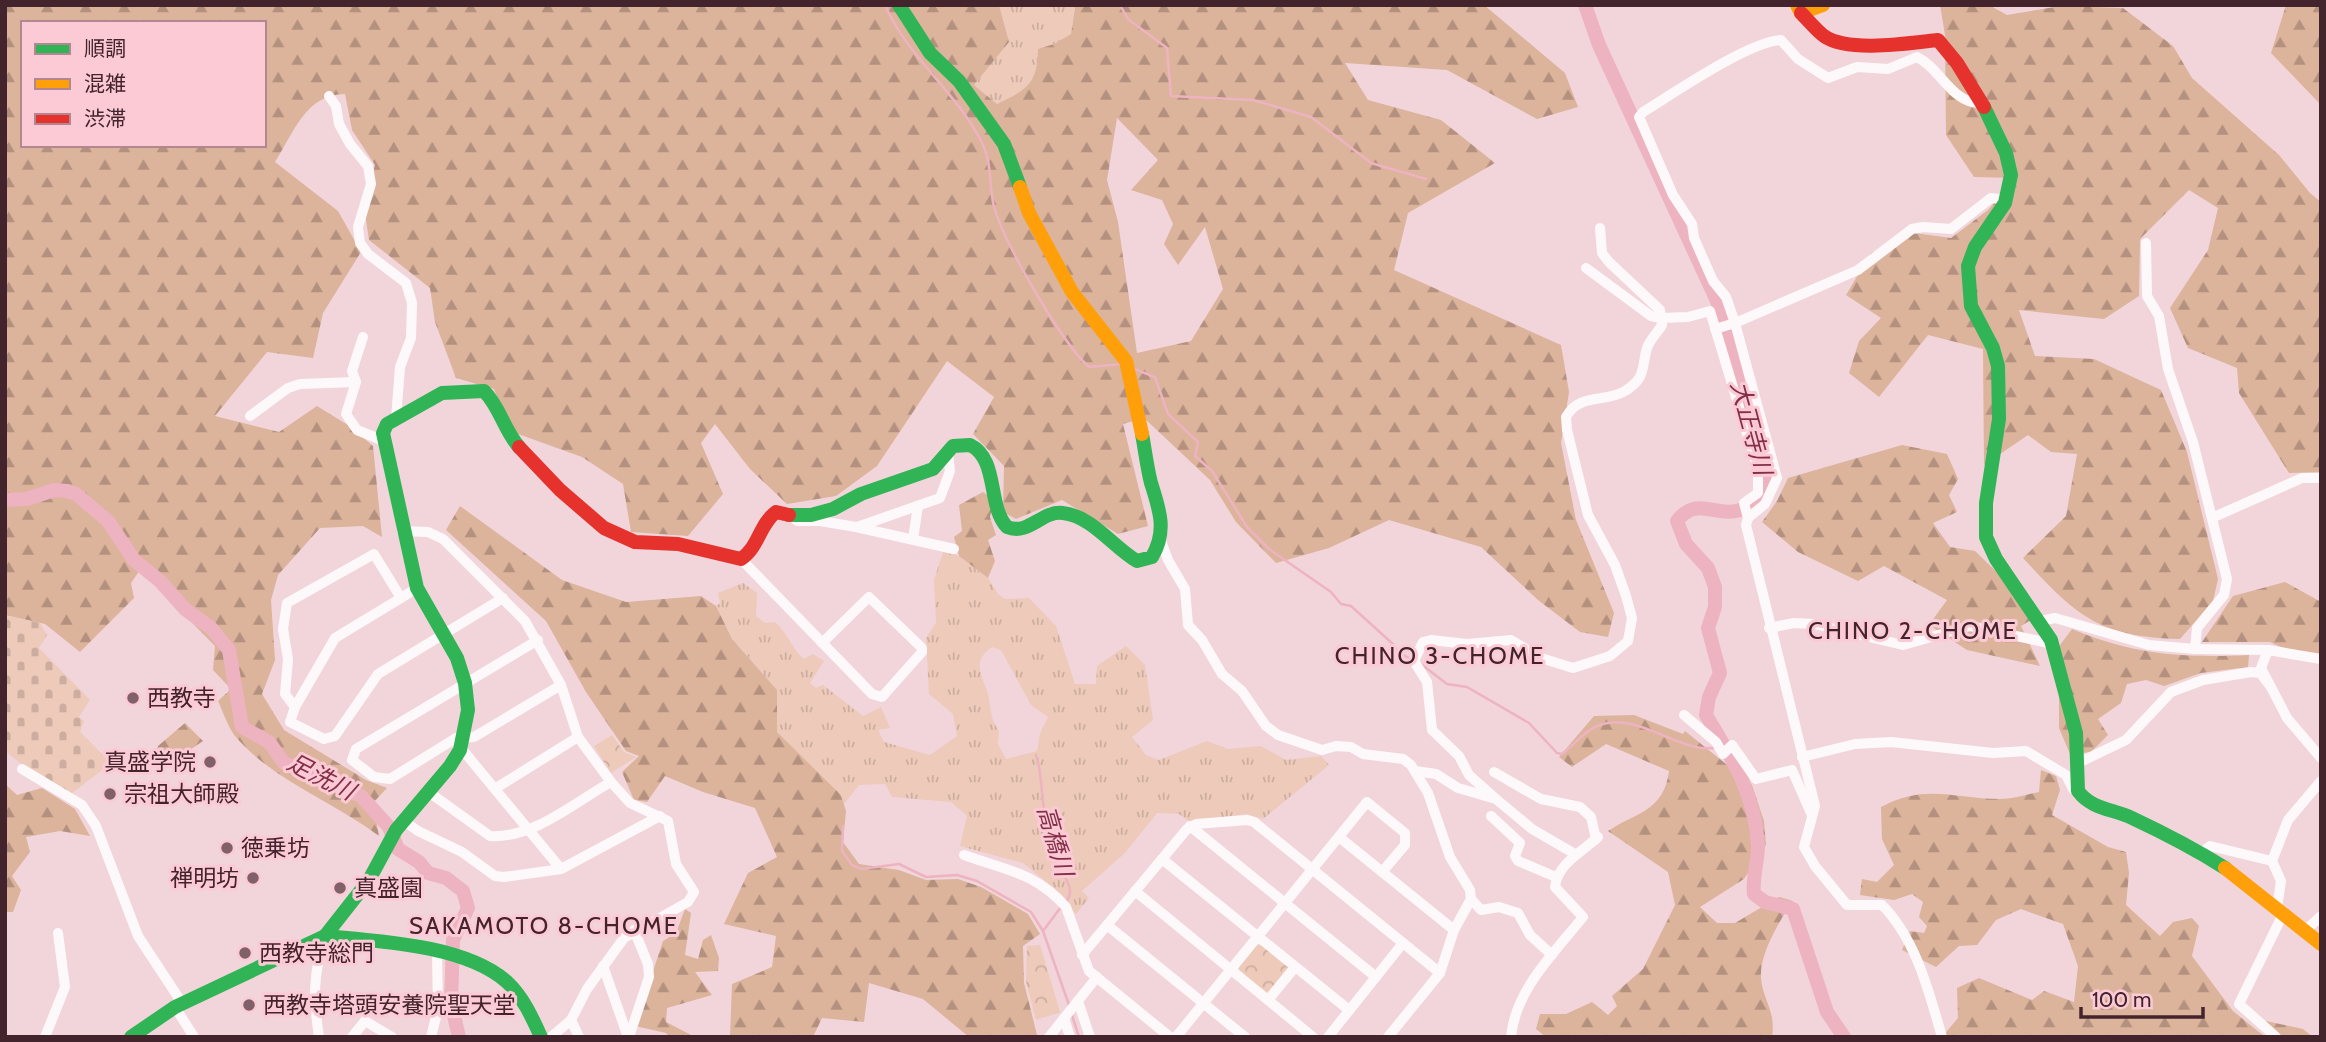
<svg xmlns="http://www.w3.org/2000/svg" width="2326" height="1042" viewBox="0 0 2326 1042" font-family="Cabin,'Noto Sans JP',sans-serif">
<defs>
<pattern id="grass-tufts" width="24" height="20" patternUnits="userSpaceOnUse" patternTransform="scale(1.75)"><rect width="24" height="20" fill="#edcab9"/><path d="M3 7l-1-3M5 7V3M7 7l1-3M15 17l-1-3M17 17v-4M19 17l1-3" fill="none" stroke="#ccad9f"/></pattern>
<pattern id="forest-firs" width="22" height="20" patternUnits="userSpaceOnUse" patternTransform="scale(1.75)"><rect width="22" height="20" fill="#dcb39b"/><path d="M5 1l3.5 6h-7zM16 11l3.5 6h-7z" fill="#b4917f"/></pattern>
<pattern id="cemetery-stones" width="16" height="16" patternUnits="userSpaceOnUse" patternTransform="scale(1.75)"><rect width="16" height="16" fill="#edcab9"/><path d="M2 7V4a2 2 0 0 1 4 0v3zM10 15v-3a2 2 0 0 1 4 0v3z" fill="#ccad9f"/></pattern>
<pattern id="park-crowns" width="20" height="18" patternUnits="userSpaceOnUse" patternTransform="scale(1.75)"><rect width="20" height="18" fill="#edcab9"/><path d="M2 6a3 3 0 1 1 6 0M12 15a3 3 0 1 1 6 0" fill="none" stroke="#ccad9f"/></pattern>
</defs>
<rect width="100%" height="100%" fill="#f1d5db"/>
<g fill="url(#grass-tufts)" fill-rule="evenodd">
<path d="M999,5L1075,7L1071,34L1054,44L1039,49C1038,84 1026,90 997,104L974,85L1009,42Z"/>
<path d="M943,552L959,556L988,578L998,594L1005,599L1029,598L1056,626L1075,684H1096L1097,666L1126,646L1145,665L1153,720L1132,737L1146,755L1159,760L1207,741L1228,749L1261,746L1286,760L1321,756L1329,765L1263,819L1247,814L1189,821L1179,814L1157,813L1125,853L1082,891L1089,898L1076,914L1060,893L1023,863L960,846L967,816L951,802L892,797L885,784L859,785L844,804L841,795L777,732V690L732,639L716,606L720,603L718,593L743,583L757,593L756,616L765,623L775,622C790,636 791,648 804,659L813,654L824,661L810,683L816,688L823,685L863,716L881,707L890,728L878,730L884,742L930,755L957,736L953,714L929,694L926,638L936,623L934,580ZM992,647L1001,650L1031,705L1048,717L1040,734L1037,751L1006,759L998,744L999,731C991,720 991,712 989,699C986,680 968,663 992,647Z"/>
</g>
<g fill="url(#forest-firs)" fill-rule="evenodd">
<path d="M5,5H999L1009,42L974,85L997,104C1026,90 1038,84 1038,49L1054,44L1071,34L1075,8L1072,5H1484L1565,73L1578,107L1537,119L1447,70L1345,63L1368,100L1441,120L1495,163L1408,213L1394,270L1561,345L1569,392L1561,443L1576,520L1614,613L1608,637L1580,632L1538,600L1481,547L1389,520L1329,548L1276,563L1236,522L1210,480L1144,418L1123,424L1148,526L1118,534L1062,500L1016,519L1003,512L1004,466L973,434L994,397L947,361L877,466L836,496L787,504L750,469L715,424L701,443L723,494L688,536L631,532L623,484L582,457L510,431L494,389L456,378L435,322L430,288L369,240L364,206L375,165L352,130L345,94C306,94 294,132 275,162L338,211L361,252L323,313L313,358L267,352L215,416L279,432L317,406L351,427L373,446L382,537L363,526L320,528L278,575L271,600L275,660L262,694L284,730L366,780L387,788L373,803L379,836C334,802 272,780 235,736C228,727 223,712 218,701L231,689L213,670L215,646L140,570L131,583L134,598L80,652L45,624L5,615ZM23,23H264V145H23ZM1117,118L1158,160L1131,190L1162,200L1173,224L1164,244L1178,265L1205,227L1223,289L1191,341L1137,353L1118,222L1107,180Z"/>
<path d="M1940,5H1989L2007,15L2061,6L2123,8L2173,46L2192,78L2279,155L2310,193L2321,202V472L2289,473L2239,393L2237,368L2188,348L2170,308L2208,250L2218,208L2189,190L2140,239L2139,296L2104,319L2019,310L2035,356L2094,359L2161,390L2187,452L2218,579L2213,601L2180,639C2098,637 2076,615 2023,558L2066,516L2077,454L2051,452L2028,435L1984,465L1983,349L1928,335L1879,397L1849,373L1859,341L1881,318L1846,295L1871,253L1914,233L1951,238L1988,210L2016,178L1974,177L1946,135L1945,35Z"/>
<path d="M2286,5H2321V105L2271,53Z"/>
<path d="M1902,445L1947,454L1958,479L1949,495L1957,512L1933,523L1950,547L1975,551L2007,582L2031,620L2021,626L2040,666L1967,650L1929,625L1947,600L1884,566L1858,581L1798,552L1762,522L1777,501L1788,478Z"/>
<path d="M983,492L994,500L990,517L996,535L988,540L995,561L988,578L959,556L954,537L962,531L959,505Z"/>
<path d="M460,506L562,580L626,602L701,596L716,606L732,639L777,690V732L841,795L846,811L843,842L859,864L899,870L926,880L958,879L981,887L1028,914L1040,934L1023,946L1024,983L1037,1035L969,1037L923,999L869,983L864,1022L822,1018L813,1037H730L732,984L772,967L776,936L724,924L748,873L777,857L755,808L703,792L665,776L647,802L634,800L622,772L639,756L626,751L586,692L546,621L446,530Z"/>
<path d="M2285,582L2321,602V656L2292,652L2270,642H2202L2233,596Z"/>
<path d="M2072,629C2134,655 2183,658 2249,655L2248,667L2201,673L2164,686L2146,680L2127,684L2121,703L2098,719L2108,735L2091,752L2070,754L2059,728V696L2060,645Z"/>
<path d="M1634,715L1683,734L1685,731L1752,785L1764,821L1766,845L1744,879L1700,907L1717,923H1735L1779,897L1793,901C1780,920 1759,954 1761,978C1763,1001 1776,1010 1772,1037H1546L1536,1029L1540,1014H1566L1592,1002L1608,1015L1617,1006L1612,996L1643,969L1675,905L1668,872L1608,831C1637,812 1664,811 1669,771L1606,744L1572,767L1559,757L1594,716Z"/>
<path d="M185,723L203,741L172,762L165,760L157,750L158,746Z"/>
<path d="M2041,770L2056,776L2060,790L2052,815L2108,847L2126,852L2129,873L2126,905L2160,936L2173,922L2192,918L2199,926L2192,956L2233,1011L2265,1037H1942L1958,1018L1957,988L1979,978L2032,1000L2044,991L2074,1002L2078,966L2063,924L2021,909L1996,920L1977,945L1959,946L1936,967L1902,950L1910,931L1924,933L1927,926L1919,917L1923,902L1912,894L1894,900L1860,895L1862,879L1877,882L1894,865L1882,839L1881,807C1926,783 1954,799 2000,799C2013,799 2027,794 2039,792Z"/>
<path d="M5,784L17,795L42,788L75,809L90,836L60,831L26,837L30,852L12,876L21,890L13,912H5Z"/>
<path d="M685,909L691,913L685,955L698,959L703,940L711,935L719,958L718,971L695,972L712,995L667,1008L666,1022L695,1037H669L666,1033L635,1026L663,941L676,933Z"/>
<path d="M2266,1021L2303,1029L2313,1037H2278Z"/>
</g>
<path fill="url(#cemetery-stones)" d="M9,616L40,623L47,635L39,648L90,700L79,717L84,721L80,732L111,763L71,794L33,773L5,751V617Z"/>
<g fill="url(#park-crowns)">
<path d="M612,735L624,752L636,757L611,773L594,746Z"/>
<path d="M1040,945L1060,1012L1036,1020L1026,982L1027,946Z"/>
<path d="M1262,945L1291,968L1268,996L1239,973V965L1255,946Z"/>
</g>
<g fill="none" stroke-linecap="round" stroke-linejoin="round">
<g stroke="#eeb3c0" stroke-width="2.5">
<path d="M885,5C908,58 958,93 983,145C992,164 989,187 994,207C1005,244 1061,342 1089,367L1122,364"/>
<path d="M1120,5L1128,19L1167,48L1171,96L1253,100L1311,117L1371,163L1426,179"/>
<path d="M1134,369L1155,377L1168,414L1198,442L1195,456L1212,471L1247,527L1269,549L1331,592L1341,604L1351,606L1394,645L1397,651L1412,660"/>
<path d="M1421,664L1447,684L1467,687L1529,723L1557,753L1562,754C1574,745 1583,732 1597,726C1641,708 1686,762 1724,745"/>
<path d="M1036,755C1042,773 1041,791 1044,810C1048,828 1055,845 1059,863C1062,878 1077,887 1066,902"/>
<path d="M843,826L842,851L852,865L861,869L899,864L926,877L957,875L977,881L1031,912L1043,931"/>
<path d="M1061,907L1043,931L1069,1005"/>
<path d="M1072,1015L1079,1037"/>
</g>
<g stroke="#eeb3c0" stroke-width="14">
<path d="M1585,5L1599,45L1717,301L1765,475L1767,489C1727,539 1704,486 1677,521L1686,544L1708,568L1715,587V607L1708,628L1720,673L1709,697L1706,715C1731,756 1756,796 1758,846C1758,863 1752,877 1754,894L1765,902L1793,909L1827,1012L1844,1037"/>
<path d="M5,500L27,499L54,490L67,491L76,494L108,521L134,560L160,581L185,609L211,628L229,650L242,727L269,742L284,763L361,796L389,827L398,849L419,862L428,873L446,878L463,891L468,908L453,940L451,1003L459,1037"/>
</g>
<g stroke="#fdf9fa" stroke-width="10">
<path d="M329,96L336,106L339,124L350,144L368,166L371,184L358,227L360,243L368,254L406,283L412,303L411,338L400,367L396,419"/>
<path d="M1600,228L1602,253L1609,262L1660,310L1661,318L1688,317L1710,311L1758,470V493L1744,503L1748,518L1746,525L1815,806L1804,847L1815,866L1847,905H1882C1916,939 1929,992 1942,1037"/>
<path d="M2146,243L2147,296L2159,316L2168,369L2193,442L2227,579L2224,595L2197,628L2195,649"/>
<path d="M1715,329L1735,323L1858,270L1912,229L1923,227L1951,229L1991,198L2007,200"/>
<path d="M363,337L352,371L356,382L346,414L357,430L384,441"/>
<path d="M250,416L288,388L300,384L356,382"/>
<path d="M792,516L797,521H820L856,527L954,549"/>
<path d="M2214,517L2302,478H2321"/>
<path d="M1748,518L1765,504L1777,478L1735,323L1726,297L1713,281L1694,238L1692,224L1673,195L1639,117L1643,112C1674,93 1748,42 1781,40L1798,59L1828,78L1857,67L1888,69L1917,57C1940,68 1951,102 1979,103"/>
<path d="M857,527L940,498L950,471L948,452"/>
<path d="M402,531L428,532L443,539L525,621L561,685L578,737L611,782L630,803L668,821L676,864L694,892L688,902L624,938L587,989L571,1020L551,1037"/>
<path d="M913,539L918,506"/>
<path d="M1161,541L1168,560L1185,589L1188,625L1202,640L1222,674L1242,691L1266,726L1278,735L1322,750L1336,746L1351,747L1363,754L1403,759L1411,765L1428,793L1450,857L1470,890L1471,899L1481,910L1499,907L1518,913L1530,935L1552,955"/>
<path d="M741,559L872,694L882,697L922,652V648L869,597L822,643"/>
<path d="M417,588L401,598L374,554L287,603L283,629L288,659L285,694L295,707L290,722L324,739L335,736L378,674L503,598"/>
<path d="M2040,621L2055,618L2149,645L2195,649L2268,650L2321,659"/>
<path d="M1769,628L1794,623L1814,624L1903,645L1970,626L2053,644"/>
<path d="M538,640L356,749L352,760L374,777L390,779L456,738L474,737L561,685"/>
<path d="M2268,650L2261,668L2287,718L2321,758"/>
<path d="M295,707L335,638L401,598"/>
<path d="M1684,715L1716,742L1723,754L1732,745L1756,779L1792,770L1811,813"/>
<path d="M461,748L561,869"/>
<path d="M1802,757L1855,744L1891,742L1993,753L2026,751L2066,775L2073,789"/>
<path d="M2078,763L2126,740L2171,692L2203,680L2251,672L2260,673L2271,687"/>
<path d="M22,769L82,805L96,826L138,936L182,1003"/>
<path d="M1415,771L1436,774L1458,788L1496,799L1532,829L1575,854"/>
<path d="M1494,772L1541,799L1580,807L1591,817L1596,839"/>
<path d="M496,788L578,737"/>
<path d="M430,793L490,836C533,839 575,802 611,782"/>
<path d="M1496,799L1469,775L1459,756L1432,730L1427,682L1414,661L1423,642L1431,640L1467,644L1511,640L1541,658L1573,668L1610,656L1628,641L1632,618L1626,596L1615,565L1588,515L1567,430L1566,417C1579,393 1605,403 1625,391C1647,377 1641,368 1647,348C1649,341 1658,332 1662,325L1661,318L1651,316L1586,268"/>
<path d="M1491,816L1520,843L1515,856L1518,861L1556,877"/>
<path d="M404,821L418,831L462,852L495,876L504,877L561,869L660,816"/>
<path d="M1190,826L1376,977"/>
<path d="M1339,837L1454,930"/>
<path d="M2201,853L2210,846L2272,861"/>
<path d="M964,855C1005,870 1035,872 1066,907L1089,971L1170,1037"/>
<path d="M1162,859L1349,1010"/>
<path d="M1135,891L1313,1037"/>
<path d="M2277,908L2281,881L2272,861L2288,820L2321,781"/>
<path d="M1107,925L1245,1037"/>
<path d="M2306,930L2321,916"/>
<path d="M1082,955L1187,829L1196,824L1247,820L1254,822L1440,973"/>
<path d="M603,966L628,1037"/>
<path d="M1268,1000L1295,967"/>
<path d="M1078,1001L1090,1037"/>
<path d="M175,1007L194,1037"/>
<path d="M1064,1018L1070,1037"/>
<path d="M571,1020L579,1037"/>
<path d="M45,1037L65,987L58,933"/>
<path d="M319,1037C313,997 313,975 325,936"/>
<path d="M352,1037L365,1021L392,1037"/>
<path d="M431,1037L438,1009L437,952"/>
<path d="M629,1037L649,977L648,964L634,930"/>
<path d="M1049,1037L1097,977"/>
<path d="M1176,1037L1367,802L1405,833V845L1382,872"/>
<path d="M1328,1037L1403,943"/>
<path d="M1388,1037L1440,973L1454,930L1471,899"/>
<path d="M1511,1037C1515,990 1555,952 1583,917L1555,887C1557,864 1582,852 1598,837"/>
<path d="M2276,1037L2239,1004L2284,912"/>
</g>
<g stroke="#30b455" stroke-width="14">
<path d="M899,5L930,53L959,81L1004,144L1020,187"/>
<path d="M1984,107L2006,153L2011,175L2005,203L1975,247L1968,266L1971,306L1993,348L1998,366L1999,419L1986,503V537L1996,559L2051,640L2076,733L2078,791C2091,809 2113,809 2132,818C2164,833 2195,849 2225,868"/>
<path d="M789,515H811L833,509L861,494L933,469L953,446L970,445C999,459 987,506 1007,527C1029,536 1042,510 1063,513C1092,516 1113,547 1137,561L1152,557C1167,531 1160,511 1151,483C1147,467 1145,450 1142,434"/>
<path d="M325,936C379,941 466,945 507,982C523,997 532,1017 541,1037"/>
<path d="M131,1037L175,1007L325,936L369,880L396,830L450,766L460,750L468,710L465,683L457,658L417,588L383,433L387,424L442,393L484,391C500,407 504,430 519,447"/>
</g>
<g stroke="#ff9f0a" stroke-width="14">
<path d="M1797,5L1801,13L1823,5"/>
<path d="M1020,187L1029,213L1072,292L1126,361L1142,434"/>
<path d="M2225,868L2321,944"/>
</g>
<g stroke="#e5322d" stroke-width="14">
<path d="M1801,13C1808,20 1816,30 1824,36C1848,53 1910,43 1938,40L1957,63L1984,107"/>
<path d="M519,447L560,490L604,528L635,542L678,544L741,559C759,547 759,525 776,512L789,515"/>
</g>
</g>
<g fill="#806169" stroke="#fccad5" stroke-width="2.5">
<circle cx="133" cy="698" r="7"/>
<circle cx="210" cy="762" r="7"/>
<circle cx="110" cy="794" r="7"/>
<circle cx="227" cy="848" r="7"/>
<circle cx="253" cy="878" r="7"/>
<circle cx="340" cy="888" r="7"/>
<circle cx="245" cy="953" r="7"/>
<circle cx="249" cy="1005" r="7"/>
</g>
<g text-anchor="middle" stroke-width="6" stroke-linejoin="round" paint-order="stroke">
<g font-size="23" fill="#43232c" stroke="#fccad5" text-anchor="start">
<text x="147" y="706">西教寺</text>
<text x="196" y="770" text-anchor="end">真盛学院</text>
<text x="124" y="802">宗祖大師殿</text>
<text x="241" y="856">徳乗坊</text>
<text x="239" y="886" text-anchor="end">禅明坊</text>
<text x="354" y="896">真盛園</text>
<text x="259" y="961">西教寺総門</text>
<text x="263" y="1013">西教寺塔頭安養院聖天堂</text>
</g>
<g font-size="24" font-style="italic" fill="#842f4a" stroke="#fccad5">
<text transform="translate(1751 428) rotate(75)" y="8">大正寺川</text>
<text transform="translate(321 777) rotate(27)" y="8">足洗川</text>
<text transform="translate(1055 841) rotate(74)" y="8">高橋川</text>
</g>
<g font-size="24" letter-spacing="2" fill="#43232c" stroke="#fccad5">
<text x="1913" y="639">CHINO 2-CHOME</text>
<text x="1440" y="664">CHINO 3-CHOME</text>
<text x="544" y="934">SAKAMOTO 8-CHOME</text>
</g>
</g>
<rect width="2326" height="1042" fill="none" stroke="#43232c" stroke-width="14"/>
<rect x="21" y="21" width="245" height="126" fill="#fccad5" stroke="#b28791" stroke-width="2"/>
<rect x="35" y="44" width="35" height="10" fill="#30b455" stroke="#b28791" stroke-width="2"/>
<text x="84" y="56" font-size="21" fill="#43232c">順調</text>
<rect x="35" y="79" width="35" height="10" fill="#ff9f0a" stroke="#b28791" stroke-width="2"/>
<text x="84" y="91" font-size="21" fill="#43232c">混雑</text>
<rect x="35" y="114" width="35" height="10" fill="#e5322d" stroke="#b28791" stroke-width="2"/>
<text x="84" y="126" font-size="21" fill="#43232c">渋滞</text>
<path d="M2081 1007v10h122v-10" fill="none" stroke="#43232c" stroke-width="3.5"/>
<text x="2092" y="1007" font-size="21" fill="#43232c" stroke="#fccad5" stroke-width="5" paint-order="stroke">100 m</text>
</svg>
